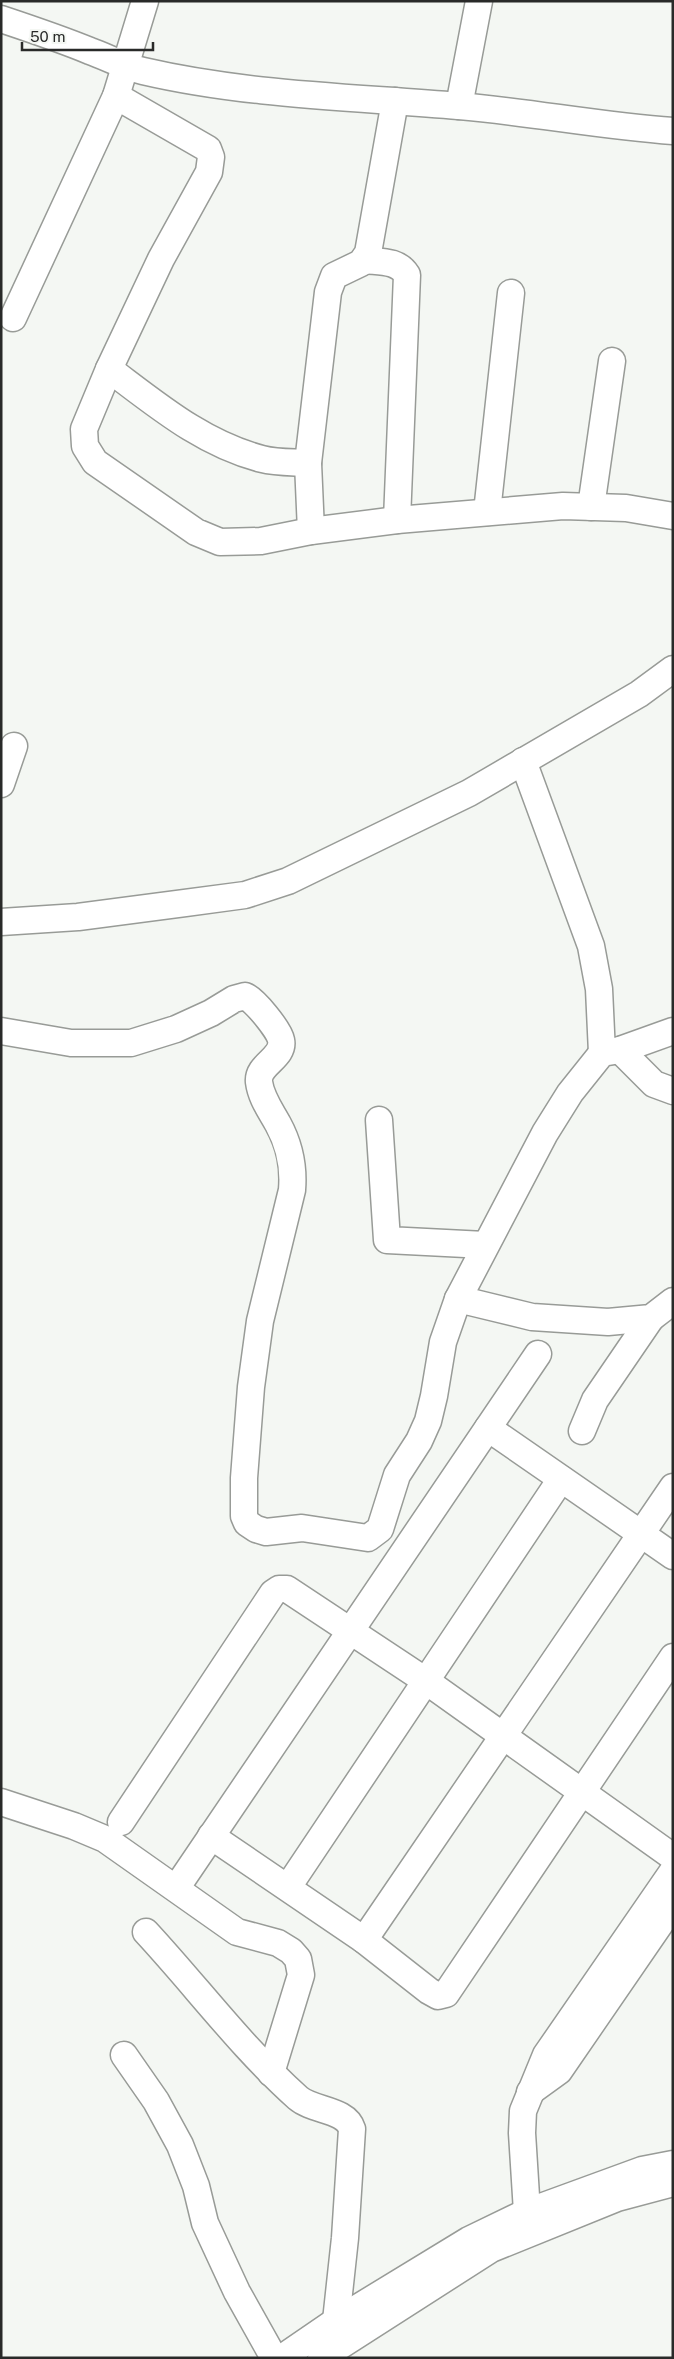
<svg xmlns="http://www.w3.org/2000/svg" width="674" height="2359" viewBox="0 0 674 2359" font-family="'Public Sans',sans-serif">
<rect width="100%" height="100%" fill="#f4f7f3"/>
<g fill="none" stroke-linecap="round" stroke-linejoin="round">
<defs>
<g id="minor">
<path d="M1,19C31,29 61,39 90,51C107,57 125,67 143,71C246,95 354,97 459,106C530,112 601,126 673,131"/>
<path d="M116,96L208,149L211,157L209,172L161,259L109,369L84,429L85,446L95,462L196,532L220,542L261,541L311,531L397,520L563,506L626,508L673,516"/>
<path d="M459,106L479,1"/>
<path d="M364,260C380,262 398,260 407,275L397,520"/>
<path d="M13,318L116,96L145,1"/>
<path d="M109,369C157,405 203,444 262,459C277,463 293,462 308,463"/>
<path d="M591,507L612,361"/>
<path d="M487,512L511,293"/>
<path d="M311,531L308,463L328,292L334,276L361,263L368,253L395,101"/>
<path d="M523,761L591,946L599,989L602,1053"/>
<path d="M1,784L14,746"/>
<path d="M1,922L78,917L185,903L245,895L288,881L469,793L639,694L673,669"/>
<path d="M1,1031L71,1043H131L176,1029L211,1013L234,999L245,996C254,999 279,1030 281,1040C285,1058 257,1064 259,1082C261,1098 271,1111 278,1124C290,1146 294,1166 292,1190L260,1321L251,1387L244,1478V1516L247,1523L256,1529L266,1532L302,1528L368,1538L380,1529L397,1475L419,1441L428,1421L434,1396L443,1342L458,1299L545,1133L570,1093L602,1053L620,1050L673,1031"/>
<path d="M620,1050L654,1084L673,1091"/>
<path d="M379,1120L387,1240L485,1245"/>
<path d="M458,1299L532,1317L608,1322L651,1318L673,1301"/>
<path d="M488,1428L673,1556"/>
<path d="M582,1431L595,1400L651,1318"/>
<path d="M1,1802L74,1826L105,1839L237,1932L278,1943L291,1951L298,1959L301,1975L271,2073"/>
<path d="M121,1822L273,1593L279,1589H287L426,1681L673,1857"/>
<path d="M211,1836L364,1940L429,1991L438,1996L446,1994L673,1657"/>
<path d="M177,1887L538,1354"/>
<path d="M288,1887L561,1479"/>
<path d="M146,1932C197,1987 242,2048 298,2098C313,2111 346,2109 352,2129L345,2238L336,2321"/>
<path d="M364,1940L673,1487"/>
<path d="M124,2055L156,2101L180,2145L196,2186L205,2223L237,2292L274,2358"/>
<path d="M530,2092L559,2071L673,1905"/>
<path d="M527,2212L522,2133L523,2111L546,2055L673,1871"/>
<path d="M282,2358L336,2321L469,2240L527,2212L642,2170L673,2164"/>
<path d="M321,2358L491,2249L617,2198L673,2183"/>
</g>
</defs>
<use href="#minor" stroke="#989b97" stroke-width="29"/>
<use href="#minor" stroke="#fff" stroke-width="26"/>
</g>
<rect width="674" height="2359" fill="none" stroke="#292a29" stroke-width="5"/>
<path d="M22 42v8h131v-8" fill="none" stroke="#292a29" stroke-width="2.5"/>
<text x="30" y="42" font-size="15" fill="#292a29" stroke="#f4f7f3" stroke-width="4" paint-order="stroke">50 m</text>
</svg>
